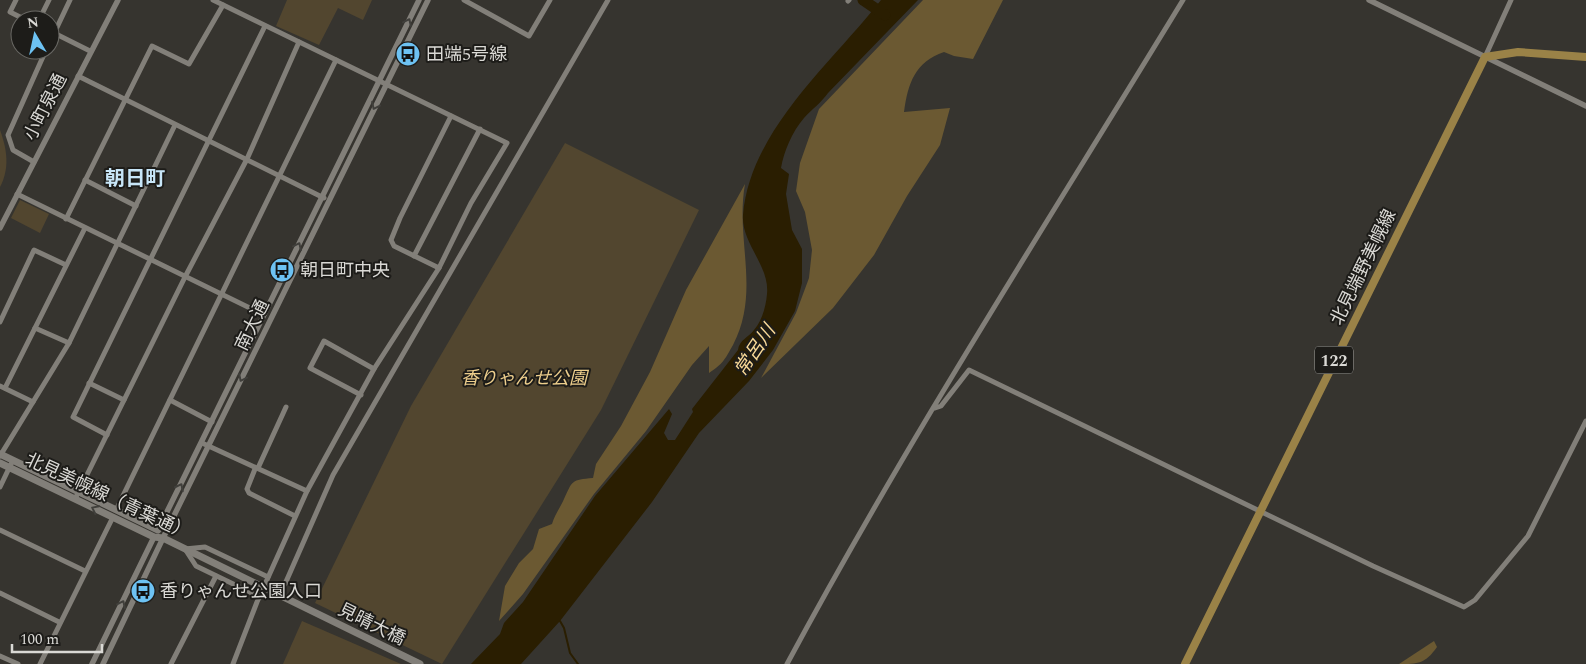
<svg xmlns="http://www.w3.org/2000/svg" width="1586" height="664" viewBox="0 0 1586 664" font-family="Spectral,'Noto Sans JP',serif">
<rect width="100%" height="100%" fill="#36342f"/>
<g fill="#52462f">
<path d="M287,0H372L363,20L338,8L319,45L276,26Z"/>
<path d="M0,130C7,149 10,168 0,187Z"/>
<path d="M565,143L699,210L601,410L442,664L315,603L411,406Z"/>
<path d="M20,200L49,214L40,233L11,218Z"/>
<path d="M302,621L401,664H283Z"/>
</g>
<g fill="#6b5932">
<path d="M923,0H1003L973,59L954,56L944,52C915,62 908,83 904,112L950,108L940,145L907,196L874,255L833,308L761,378L796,313L809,278L812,250L805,212L796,191L800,163L819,109Z"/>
<path d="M745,184C735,240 761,291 733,345C725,359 723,364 709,373V346L692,365L646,431L594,494L523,594L499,621L505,586L519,563L533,549L539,529L552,524C555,514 560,508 564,499C573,480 571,480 593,478L596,464L621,426L650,372L686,290Z"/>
<path d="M1434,641L1437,647C1425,664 1418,664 1399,664Z"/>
</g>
<path fill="#2a1e01" d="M881,0H918L828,93C821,103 812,109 804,118C792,132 784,151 781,168L789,174L786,194L792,230L802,249V283L795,311L773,350L749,381L699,433L652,502L560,621L521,664H471L500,634L504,623L523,602L595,496L669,409L672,414L664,433L668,440H675L693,412L692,409L738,350C739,340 749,337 754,330C762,321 766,306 767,294C770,266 741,243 743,215C750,130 832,63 881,0Z"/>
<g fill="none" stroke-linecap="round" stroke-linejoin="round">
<path stroke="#2a1e01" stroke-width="2" d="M560,621L564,628L570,653L578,664"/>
<path stroke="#2a1e01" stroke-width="11" d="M863,0L885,15"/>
<g stroke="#827f79" stroke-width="5">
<path d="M16,0L10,12L26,20"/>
<path d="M213,0L507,143L471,203L439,268L374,369L307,491L257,602L233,664"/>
<path d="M464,0L529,36L550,0"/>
<path d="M848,1L849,0"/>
<path d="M39,20L49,0"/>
<path d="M50,31L90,51"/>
<path d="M50,42L70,0"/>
<path d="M1485,57L1511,0"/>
<path d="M78,76L324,198"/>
<path d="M34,162L13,150L8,135L46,50"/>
<path d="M85,180L136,206"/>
<path d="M17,194L264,315"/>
<path d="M66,219L152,46L189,64L223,5"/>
<path d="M414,256L480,129"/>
<path d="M439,268L394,246L391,240L400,218L451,116"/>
<path d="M0,322L34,250L66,265"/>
<path d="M35,328L69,343"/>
<path d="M89,383L124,400"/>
<path d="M0,386L33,402"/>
<path d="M5,388L85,228"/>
<path d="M361,395L310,368L324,341L374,369"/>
<path d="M170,400L212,422"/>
<path d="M935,408L941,406L969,370L1373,566L1464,607L1475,600L1528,536L1586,421"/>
<path d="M107,435L73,417L265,26"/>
<path d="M202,443L307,491"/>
<path d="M0,456L69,343L175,125"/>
<path d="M258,468L286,407"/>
<path d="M255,469L247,489L249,493L295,516"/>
<path d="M0,487L13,460"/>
<path d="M75,499L185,277L247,159L299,42"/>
<path d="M116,510L336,60"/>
<path d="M0,530L85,571"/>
<path d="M285,584L333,475L608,0"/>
<path d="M0,593L59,622"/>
<path d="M260,597L196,566L185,549L205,547L268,577"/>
<path d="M0,656L18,664"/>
<path d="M40,664L113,517"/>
<path d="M171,664L216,576"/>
<path d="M787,664C909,437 1049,220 1183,0"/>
</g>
<g stroke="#827f79" stroke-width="5.5">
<path d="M1369,0L1586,106"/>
<path d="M0,228L118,0"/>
<path d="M158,530L419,0"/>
<path d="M92,664L154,537"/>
<path d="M103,664L163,538L428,0"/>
</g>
<g stroke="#827f79" stroke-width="7">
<path d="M0,454L158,530"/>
<path d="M0,463L154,537L163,538L420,664"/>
</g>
<path stroke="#9a8247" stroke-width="8" d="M1185,664L1485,57L1518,52L1586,57"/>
</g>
<defs><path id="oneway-chevron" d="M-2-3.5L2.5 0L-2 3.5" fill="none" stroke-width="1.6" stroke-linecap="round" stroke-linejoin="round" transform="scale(1.25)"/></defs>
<g stroke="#403f3b">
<use href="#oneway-chevron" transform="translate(408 22) rotate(-64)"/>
<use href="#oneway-chevron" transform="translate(375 106) rotate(116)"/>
<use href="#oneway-chevron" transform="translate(298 246) rotate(-64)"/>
<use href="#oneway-chevron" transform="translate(242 378) rotate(116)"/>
<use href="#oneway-chevron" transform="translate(180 487) rotate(-63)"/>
<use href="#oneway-chevron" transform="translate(95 509) rotate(-154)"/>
<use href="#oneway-chevron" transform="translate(122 604) rotate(-64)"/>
</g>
<defs>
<symbol id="bus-disc" viewBox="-11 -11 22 22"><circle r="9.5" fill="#6dc2f3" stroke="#1d1c19"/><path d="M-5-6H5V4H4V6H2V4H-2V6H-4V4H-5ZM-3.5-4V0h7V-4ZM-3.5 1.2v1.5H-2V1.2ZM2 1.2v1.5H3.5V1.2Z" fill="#111"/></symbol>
</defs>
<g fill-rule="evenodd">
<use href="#bus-disc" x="394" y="40" width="28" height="28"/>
<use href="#bus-disc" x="268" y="256" width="28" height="28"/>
<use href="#bus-disc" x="129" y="577" width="28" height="28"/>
</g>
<g text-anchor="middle" stroke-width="4" stroke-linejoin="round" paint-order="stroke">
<rect fill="#1d1c19" stroke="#a1a09d" stroke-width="1" x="1315" y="346.5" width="38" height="27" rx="4"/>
<g font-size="16" font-weight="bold" fill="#dad9d5">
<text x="1334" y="366">122</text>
</g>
<g font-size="18" fill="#dad9d5" stroke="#1d1c19" text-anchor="start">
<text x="426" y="60">田端5号線</text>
<text x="300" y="276">朝日町中央</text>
<text x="160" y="597">香りゃんせ公園入口</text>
</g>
<g font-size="18" fill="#dad9d5" stroke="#1d1c19">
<text transform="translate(45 107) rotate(-63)" y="6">小町泉通</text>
<text transform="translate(1363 267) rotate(-64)" y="6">北見端野美幌線</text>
<text transform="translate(252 325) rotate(-64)" y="6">南大通</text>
<text transform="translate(108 496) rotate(25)" y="6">北見美幌線（青葉通）</text>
<text transform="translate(372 624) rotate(26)" y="6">見晴大橋</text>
</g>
<g font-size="18" font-style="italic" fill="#edce8c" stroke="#1d1c19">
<text x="524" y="384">香りゃんせ公園</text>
</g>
<g font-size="19" font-style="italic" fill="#f8d997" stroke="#1d1c19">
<text transform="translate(754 350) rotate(-56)" y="7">常呂川</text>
</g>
<g font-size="20" font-weight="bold" fill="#c8e6f8" stroke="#1d1c19">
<text x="135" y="185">朝日町</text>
</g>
</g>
<g transform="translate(35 35) rotate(351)"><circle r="24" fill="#1d1c19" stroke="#696864"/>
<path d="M0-4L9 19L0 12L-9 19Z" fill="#6dc2f3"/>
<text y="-8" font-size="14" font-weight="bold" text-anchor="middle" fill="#dad9d5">N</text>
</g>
<path d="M12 644v8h90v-8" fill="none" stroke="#dad9d5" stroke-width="2.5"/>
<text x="20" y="644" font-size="15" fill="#dad9d5" stroke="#1d1c19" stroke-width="4" paint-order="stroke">100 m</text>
</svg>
